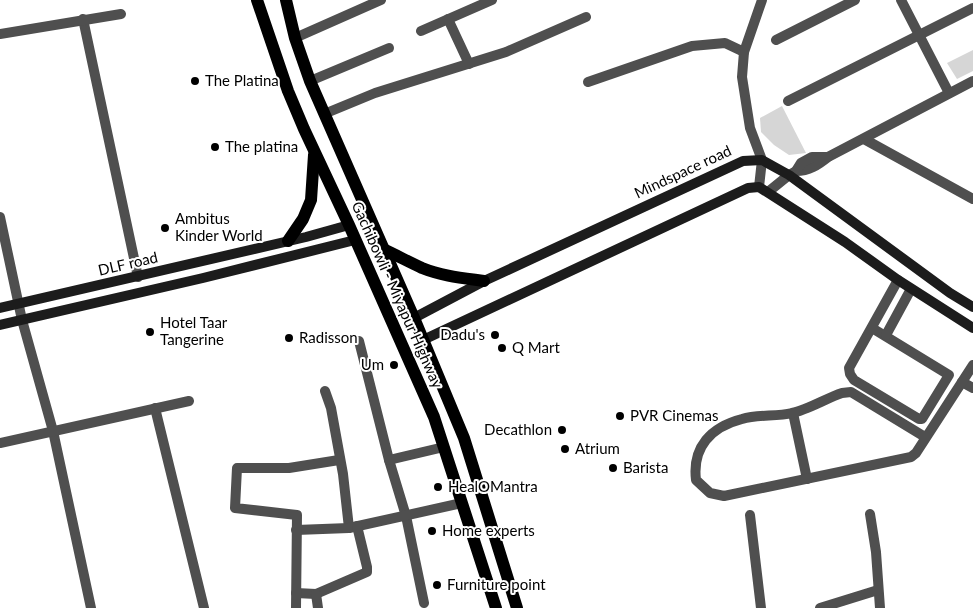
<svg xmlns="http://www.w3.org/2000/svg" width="973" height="608" viewBox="0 0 973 608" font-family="Lato,sans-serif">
<rect width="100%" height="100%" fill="#fff"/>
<g fill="#d6d6d6">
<path d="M973,50V71L957,79L947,63Z"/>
<path d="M782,106L806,153L789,155L774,145L761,132L760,118Z"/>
</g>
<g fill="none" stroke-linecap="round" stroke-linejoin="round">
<g stroke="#4f4f4f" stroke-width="10">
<path d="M901,0L949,93"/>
<path d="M83,19L138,277"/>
<path d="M448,19L469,64"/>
<path d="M421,31L492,0"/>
<path d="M0,34L121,14"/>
<path d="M295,38L381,0"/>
<path d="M776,40L855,0"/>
<path d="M310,81L389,48"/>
<path d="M588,82L692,46L725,43L744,52"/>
<path d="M788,101L973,8"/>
<path d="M324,114L375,93L506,52L586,17"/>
<path d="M864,139L973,199"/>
<path d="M796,171C809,171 818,165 828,157L973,81"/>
<path d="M759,187L762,160L750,128L742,77L744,52L762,0"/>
<path d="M768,192L789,175L796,171L801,163L812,157H828"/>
<path d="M0,217L22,320L53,431L91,608"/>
<path d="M872,328L949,375L922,419H919L854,380L850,374L849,368L898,280"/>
<path d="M886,335L911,289"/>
<path d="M359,341L389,460L406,516L424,603"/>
<path d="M962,382L973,388"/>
<path d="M325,391L331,408L343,474L349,528"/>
<path d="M155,408L204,608"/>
<path d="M793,413L807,479"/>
<path d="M925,437L851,392L842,393C827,398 807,410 792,413C776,417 758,414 742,419C711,427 692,447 696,480L710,493L724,496L911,457L916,453L973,365"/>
<path d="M0,443L189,401"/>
<path d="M389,460L444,447"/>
<path d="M870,514L876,552L880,608"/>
<path d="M750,515L761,608"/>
<path d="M296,530L349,528L462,503"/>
<path d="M296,593L316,594L367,572V567L357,526"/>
<path d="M316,594L318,608"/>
<path d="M296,608L297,515L235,508L237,468H289L339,460"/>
<path d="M820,608L878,590"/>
</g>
<g stroke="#1c1c1c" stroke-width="10">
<path d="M0,308L306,237L349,225"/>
<path d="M414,318L484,281L743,161L762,160L789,175L950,293L973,307"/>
<path d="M0,325L203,278L355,240"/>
<path d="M423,340L748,188L759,187L845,242L898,280L973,328"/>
</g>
<g stroke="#000" stroke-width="12">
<path d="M257,0L288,91L304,129L349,225L434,417L496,608"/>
<path d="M286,0L295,38L310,81L414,318L464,438L517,608"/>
<path d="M288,241L303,219L311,200L314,155"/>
<path d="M383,249C396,255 409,262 422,268C442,276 463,278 484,281"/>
</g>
</g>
<g fill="#000" stroke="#fff" stroke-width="2">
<circle cx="195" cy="81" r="5"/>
<circle cx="215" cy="147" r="5"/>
<circle cx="165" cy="228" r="5"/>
<circle cx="150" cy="332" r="5"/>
<circle cx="495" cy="335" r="5"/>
<circle cx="289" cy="338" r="5"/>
<circle cx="502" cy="348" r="5"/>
<circle cx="394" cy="365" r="5"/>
<circle cx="620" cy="416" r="5"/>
<circle cx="562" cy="430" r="5"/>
<circle cx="565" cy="449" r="5"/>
<circle cx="613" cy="468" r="5"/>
<circle cx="438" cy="487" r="5"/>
<circle cx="432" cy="531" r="5"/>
<circle cx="437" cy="585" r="5"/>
</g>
<g text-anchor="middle" stroke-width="4" stroke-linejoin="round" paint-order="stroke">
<g font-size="15" fill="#000" stroke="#fff" text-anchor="start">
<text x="205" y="86">The Platina</text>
<text x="225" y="152">The platina</text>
<text x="175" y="224">Ambitus<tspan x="175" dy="17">Kinder World</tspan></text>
<text x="160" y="328">Hotel Taar<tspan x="160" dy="17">Tangerine</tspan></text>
<text x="485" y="340" text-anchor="end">Dadu's</text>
<text x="299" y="343">Radisson</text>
<text x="512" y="353">Q Mart</text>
<text x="384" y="370" text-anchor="end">Um</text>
<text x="630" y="421">PVR Cinemas</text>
<text x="552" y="435" text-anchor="end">Decathlon</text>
<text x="575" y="454">Atrium</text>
<text x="623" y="473">Barista</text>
<text x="448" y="492">HealOMantra</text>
<text x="442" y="536">Home experts</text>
<text x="447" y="590">Furniture point</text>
</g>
<g font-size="15" fill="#000" stroke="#fff">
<text transform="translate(683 172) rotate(-25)" y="5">Mindspace road</text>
<text transform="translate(128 264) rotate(-13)" y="5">DLF road</text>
<text transform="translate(397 295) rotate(66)" y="5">Gachibowli - Miyapur Highway</text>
</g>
</g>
</svg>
